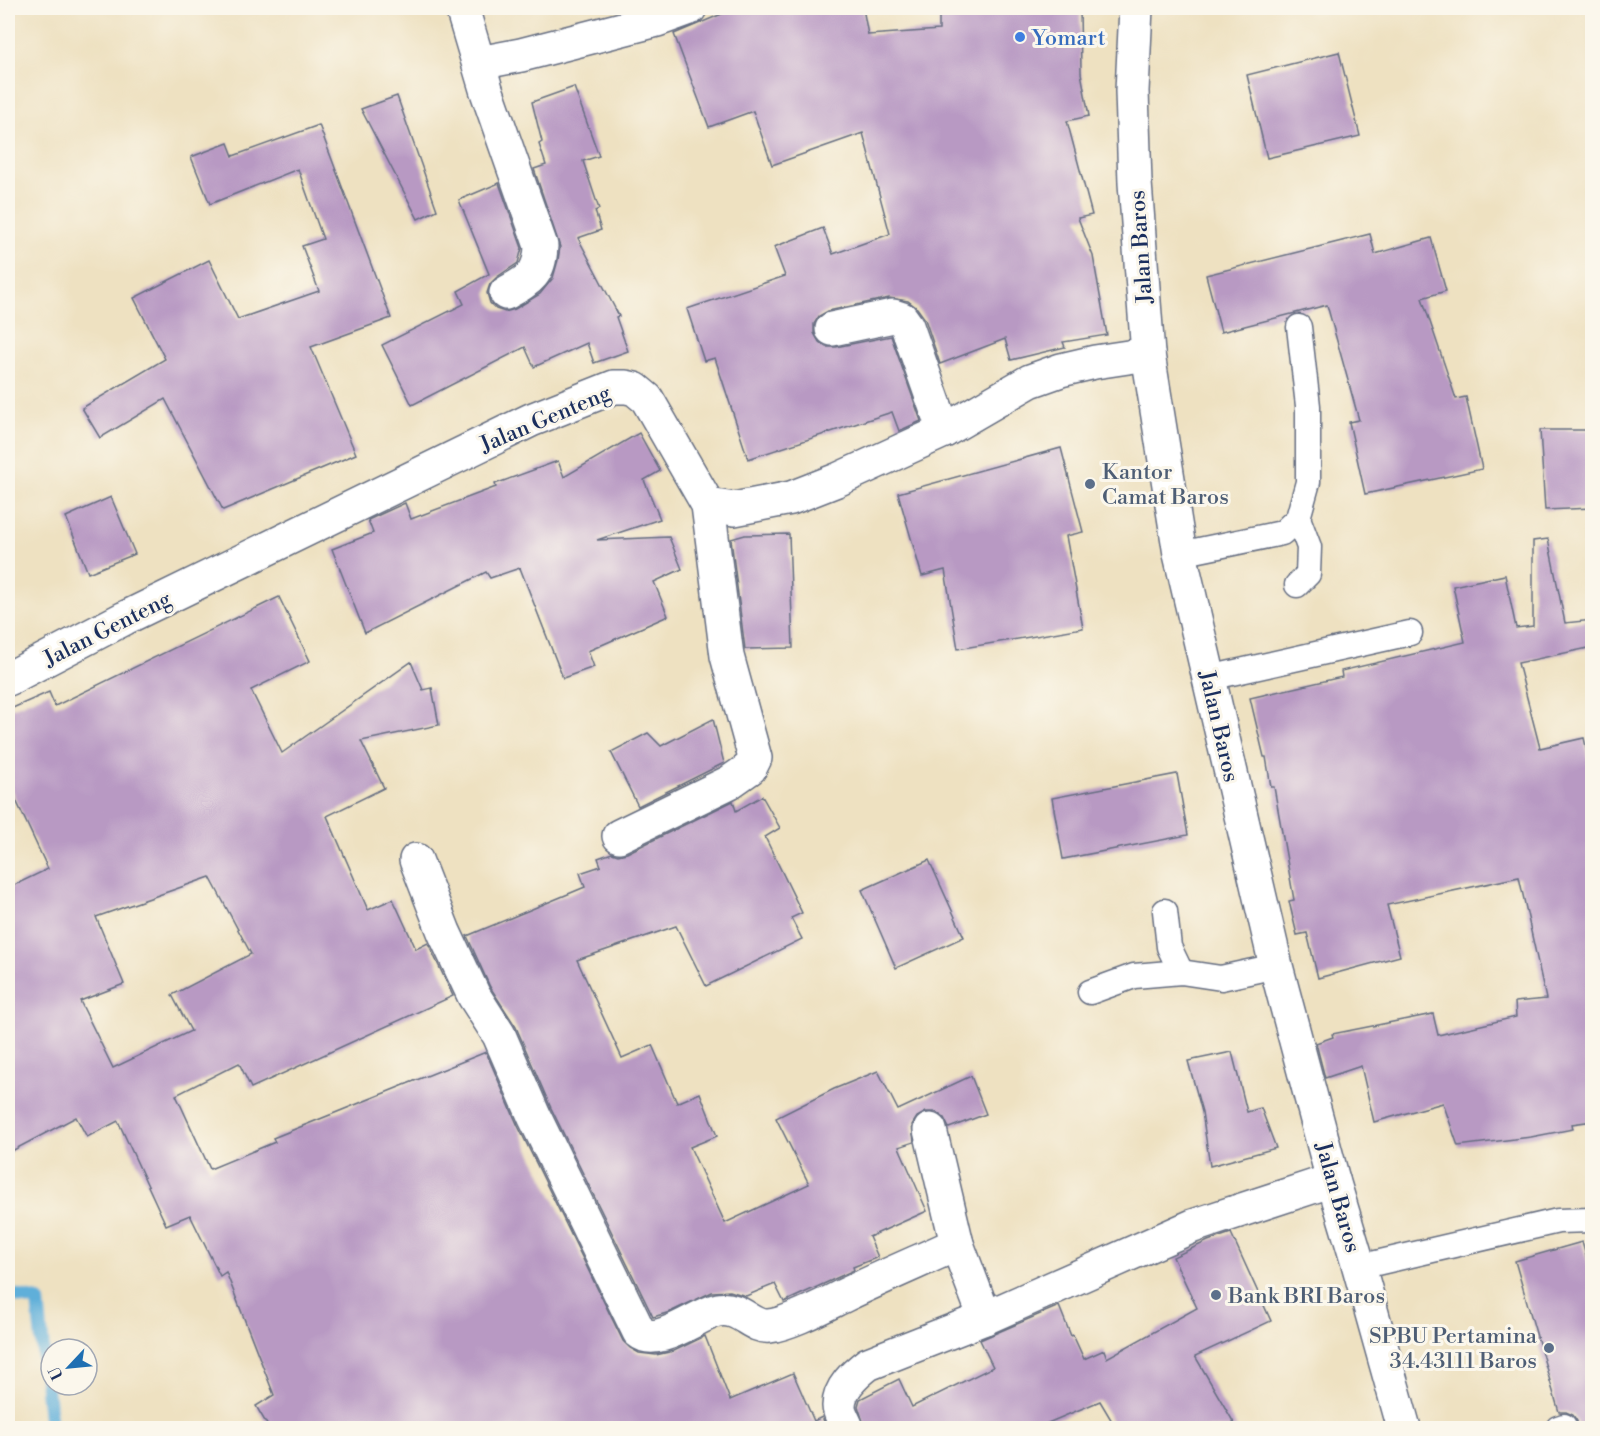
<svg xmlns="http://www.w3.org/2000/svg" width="1600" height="1436" viewBox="0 0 1600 1436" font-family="'Libre Bodoni',serif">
<rect width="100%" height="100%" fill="#fbf7ec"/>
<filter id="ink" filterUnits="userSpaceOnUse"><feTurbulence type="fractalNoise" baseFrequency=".0167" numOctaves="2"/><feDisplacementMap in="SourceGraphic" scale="12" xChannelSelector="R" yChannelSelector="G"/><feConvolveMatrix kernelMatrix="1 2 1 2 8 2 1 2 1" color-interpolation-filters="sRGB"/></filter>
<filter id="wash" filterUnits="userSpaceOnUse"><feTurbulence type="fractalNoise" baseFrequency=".008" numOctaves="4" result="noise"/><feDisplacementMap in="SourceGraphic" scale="24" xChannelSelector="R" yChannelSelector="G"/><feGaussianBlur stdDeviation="1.35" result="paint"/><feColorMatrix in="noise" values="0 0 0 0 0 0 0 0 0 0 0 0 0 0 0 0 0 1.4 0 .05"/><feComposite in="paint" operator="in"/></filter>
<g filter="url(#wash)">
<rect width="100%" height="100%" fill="#eee1c1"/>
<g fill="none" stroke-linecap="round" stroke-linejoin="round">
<path stroke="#5fafd9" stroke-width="14" d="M8,1294L38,1301L51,1428"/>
</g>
<g id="blocks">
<g fill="#b899c3" fill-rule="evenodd">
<path d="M736,8H863L868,35L939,30V8H1080L1081,73L1089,116L1067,121L1092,215L1078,218L1093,256L1107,335L1063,342L1065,347L1011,360L1005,339L940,364L925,319L917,308L908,301L889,298L828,311L819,316L814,324V333L819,342L826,347H836L891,336L921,421L899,431L892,412L748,459L715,358L704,361L687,309L785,276L774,247L823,228L833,254L890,234L863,133L772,165L753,111L709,127L674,34Z"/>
<path d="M1339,52L1360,136L1267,158L1247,75Z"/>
<path d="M574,87L599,156L583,161L599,209L595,211L601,230L578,238L619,316L616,317L628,351L594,363L587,343L534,367L525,347L412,405L382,345L464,304L458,291L489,274L459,200L499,183L522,248L518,263L497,277L490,284L487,293L490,303L496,309L505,312L515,309L540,294L553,278L558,260L560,247L534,169L546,165L539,144L542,142L532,102Z"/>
<path d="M397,96L437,210L418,219L361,109Z"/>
<path d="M319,125L391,318L311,347L356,454L223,510L165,399L100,438L82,408L165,359L134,298L209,260L238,319L319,291L302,246L323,239L298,169L210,204L191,157L228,143L233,156Z"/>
<path d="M1370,234L1375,254L1431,238L1446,291L1422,298L1456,399L1466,397L1482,469L1365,494L1349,422L1359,420L1327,305L1221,332L1206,275Z"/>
<path d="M1540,430H1593V508L1545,510Z"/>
<path d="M639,433L660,471L644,480L660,519L597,540L669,537L682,569L654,582L668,616L588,651L594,667L563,678L520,568L490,578L486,572L365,633L332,549L373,533L368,520L405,503L411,519L496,487L495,484L558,461L564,477Z"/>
<path d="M1061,448L1083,532L1066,536L1083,628L958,649L945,570L922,576L898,493Z"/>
<path d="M111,497L135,554L88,573L66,517Z"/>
<path d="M789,534L793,648L745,649L731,539L745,535Z"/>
<path d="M1548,539L1565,623L1593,620V647L1518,663L1540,748L1584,738L1593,777V1121L1572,1124L1573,1129L1531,1137L1458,1146L1443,1103L1374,1122L1361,1066L1325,1078L1316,1043L1333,1037L1332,1034L1433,1014L1438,1035L1516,1017L1515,1002L1546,999L1519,877L1387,905L1400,956L1318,978L1307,933L1297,935L1289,901L1294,900L1274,787H1271L1266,757H1264L1250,698L1342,677L1341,671L1465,642L1453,586L1505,575L1516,628L1533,626V541Z"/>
<path d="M279,597L310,661L251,690L282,753L411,662L423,690L432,688L439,725L361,741L384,788L327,816L368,910L393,899L416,949L428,943L453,996L251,1088L239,1063L176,1095L210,1169L275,1142L273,1138L486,1052L517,1124L623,1341L630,1348L639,1353L656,1355L674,1351L705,1336L730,1400L793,1373L814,1421L822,1417L827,1428H269L256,1406L274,1395L226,1272L220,1276L190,1215L166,1225L118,1121L87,1137L76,1117L8,1153V888L48,869L8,783V710L49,692L55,706ZM210,877L251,954L172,995L191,1031L113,1068L80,1001L124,984L96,917Z"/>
<path d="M713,719L724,763L638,806L611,752L648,733L661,746Z"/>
<path d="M1177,774L1188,835L1063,859L1052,798Z"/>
<path d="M762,796L780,828L765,837L802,913L791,918L802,939L706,986L676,926L577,960L622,1058L652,1045L677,1103L700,1093L717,1136L690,1147L725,1223L809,1184L776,1118L834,1089L878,1071L898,1110L971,1076L986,1114L949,1128L944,1118L936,1112H926L917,1117L912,1125L914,1142L899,1147L927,1211L869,1237L878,1257L853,1267L854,1270L784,1302L775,1284L746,1296L730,1291L712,1292L670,1312L653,1317L551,1108L516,1027L490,987L467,936L585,887L580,873L601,866L598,858L612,853L618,855L627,853L733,801L736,811Z"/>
<path d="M929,860L964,937L896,968L862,890Z"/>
<path d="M1232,1052L1247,1112L1261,1108L1276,1148L1210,1166L1202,1112L1188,1061Z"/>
<path d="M1231,1233L1271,1321L1195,1356L1237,1428H1116L1100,1401L1036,1428H865L858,1406L860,1399L899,1379L912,1407L993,1367L980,1340L1059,1306L1071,1336L1073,1335L1084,1359L1104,1350L1107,1358L1197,1308L1173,1257L1208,1241Z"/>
<path d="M1582,1242L1593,1280V1428H1578L1577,1421L1573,1415L1566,1412H1559L1515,1261Z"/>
</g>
</g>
</g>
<g filter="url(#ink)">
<use href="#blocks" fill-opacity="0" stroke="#656d81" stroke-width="1.5"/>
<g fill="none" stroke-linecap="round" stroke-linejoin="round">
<defs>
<g id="service">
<path d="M1180,554L1282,533L1298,518L1308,482V406L1299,327"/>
<path d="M1297,585L1308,574L1309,547L1298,518"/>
<path d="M1209,678L1410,633"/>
<path d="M1165,911L1169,947L1181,972"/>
<path d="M1090,992L1134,976L1181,972L1221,978L1276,966"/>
<path d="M1359,1267L1558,1221L1592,1220"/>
<path d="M1558,1428L1564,1426"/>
</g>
<g id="minor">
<path d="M462,8L486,89L541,246C540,275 529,280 506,293"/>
<path d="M479,63L521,55L657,20L690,8"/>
<path d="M832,329L893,316L902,319L907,326L944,431"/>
<path d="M708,505L734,509L791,498L837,480L944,431L1030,381L1061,370L1095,362L1148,354"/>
<path d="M8,679L125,618L531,420L614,387H626L635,389L647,399L708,505L727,656L755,758L750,768L730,782L619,836"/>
<path d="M416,860L444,932L474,996L499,1035L534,1116L639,1332C658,1348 696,1315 718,1310C741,1306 751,1328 769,1326C789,1324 826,1304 845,1295C882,1277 920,1261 957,1244"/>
<path d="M930,1130L957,1244L985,1318"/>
<path d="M847,1428C845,1422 839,1413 839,1406C839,1388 855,1374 868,1364L985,1318L1193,1226L1333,1180"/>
</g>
<path id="primary" d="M1136,8L1132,91L1135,183L1148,354L1180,554L1276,966L1333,1180L1359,1267L1404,1428"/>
</defs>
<use href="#service" stroke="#656d81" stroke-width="27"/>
<use href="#minor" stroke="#656d81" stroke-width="36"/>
<use href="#primary" stroke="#656d81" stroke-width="36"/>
<use href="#service" stroke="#fff" stroke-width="24"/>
<use href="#minor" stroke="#fff" stroke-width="33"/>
<use href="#primary" stroke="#fff" stroke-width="33"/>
</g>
</g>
<circle fill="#3f7fe0" stroke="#fbf7ec" stroke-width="2" cx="1020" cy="37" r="6"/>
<g fill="#5c6f8a" stroke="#fbf7ec" stroke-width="2">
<circle cx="1090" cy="484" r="6"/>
<circle cx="1216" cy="1295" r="6"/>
<circle cx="1549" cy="1348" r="6"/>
</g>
<g text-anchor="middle" stroke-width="6" stroke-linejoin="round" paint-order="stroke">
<g font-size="22" fill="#366cbe" stroke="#fbf7ec" text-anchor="start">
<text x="1032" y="45">Yomart</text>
</g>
<g font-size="22" fill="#1b2f5e" stroke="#fbf7ec">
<text transform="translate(1140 247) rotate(-94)" y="8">Jalan Baros</text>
<text transform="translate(545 418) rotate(-23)" y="8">Jalan Genteng</text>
<text transform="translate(107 628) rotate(-27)" y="8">Jalan Genteng</text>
<text transform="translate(1220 726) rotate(77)" y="8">Jalan Baros</text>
<text transform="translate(1339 1197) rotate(74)" y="8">Jalan Baros</text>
</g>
<g font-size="22" fill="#4e5e75" stroke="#fbf7ec" text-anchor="start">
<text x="1102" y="479">Kantor<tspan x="1102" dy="25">Camat Baros</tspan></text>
<text x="1228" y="1303">Bank BRI Baros</text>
<text x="1537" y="1343" text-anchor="end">SPBU Pertamina<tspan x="1537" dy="25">34.43111 Baros</tspan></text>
</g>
</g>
<rect width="1600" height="1436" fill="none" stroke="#fbf7ec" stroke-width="30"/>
<g transform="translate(69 1367) rotate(244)"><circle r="28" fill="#fbf7ec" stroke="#a1a7b3" stroke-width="1.5"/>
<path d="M0-4.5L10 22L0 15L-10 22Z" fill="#1f6fb2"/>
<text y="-9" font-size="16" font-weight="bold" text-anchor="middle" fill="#1b2f5e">U</text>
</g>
</svg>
